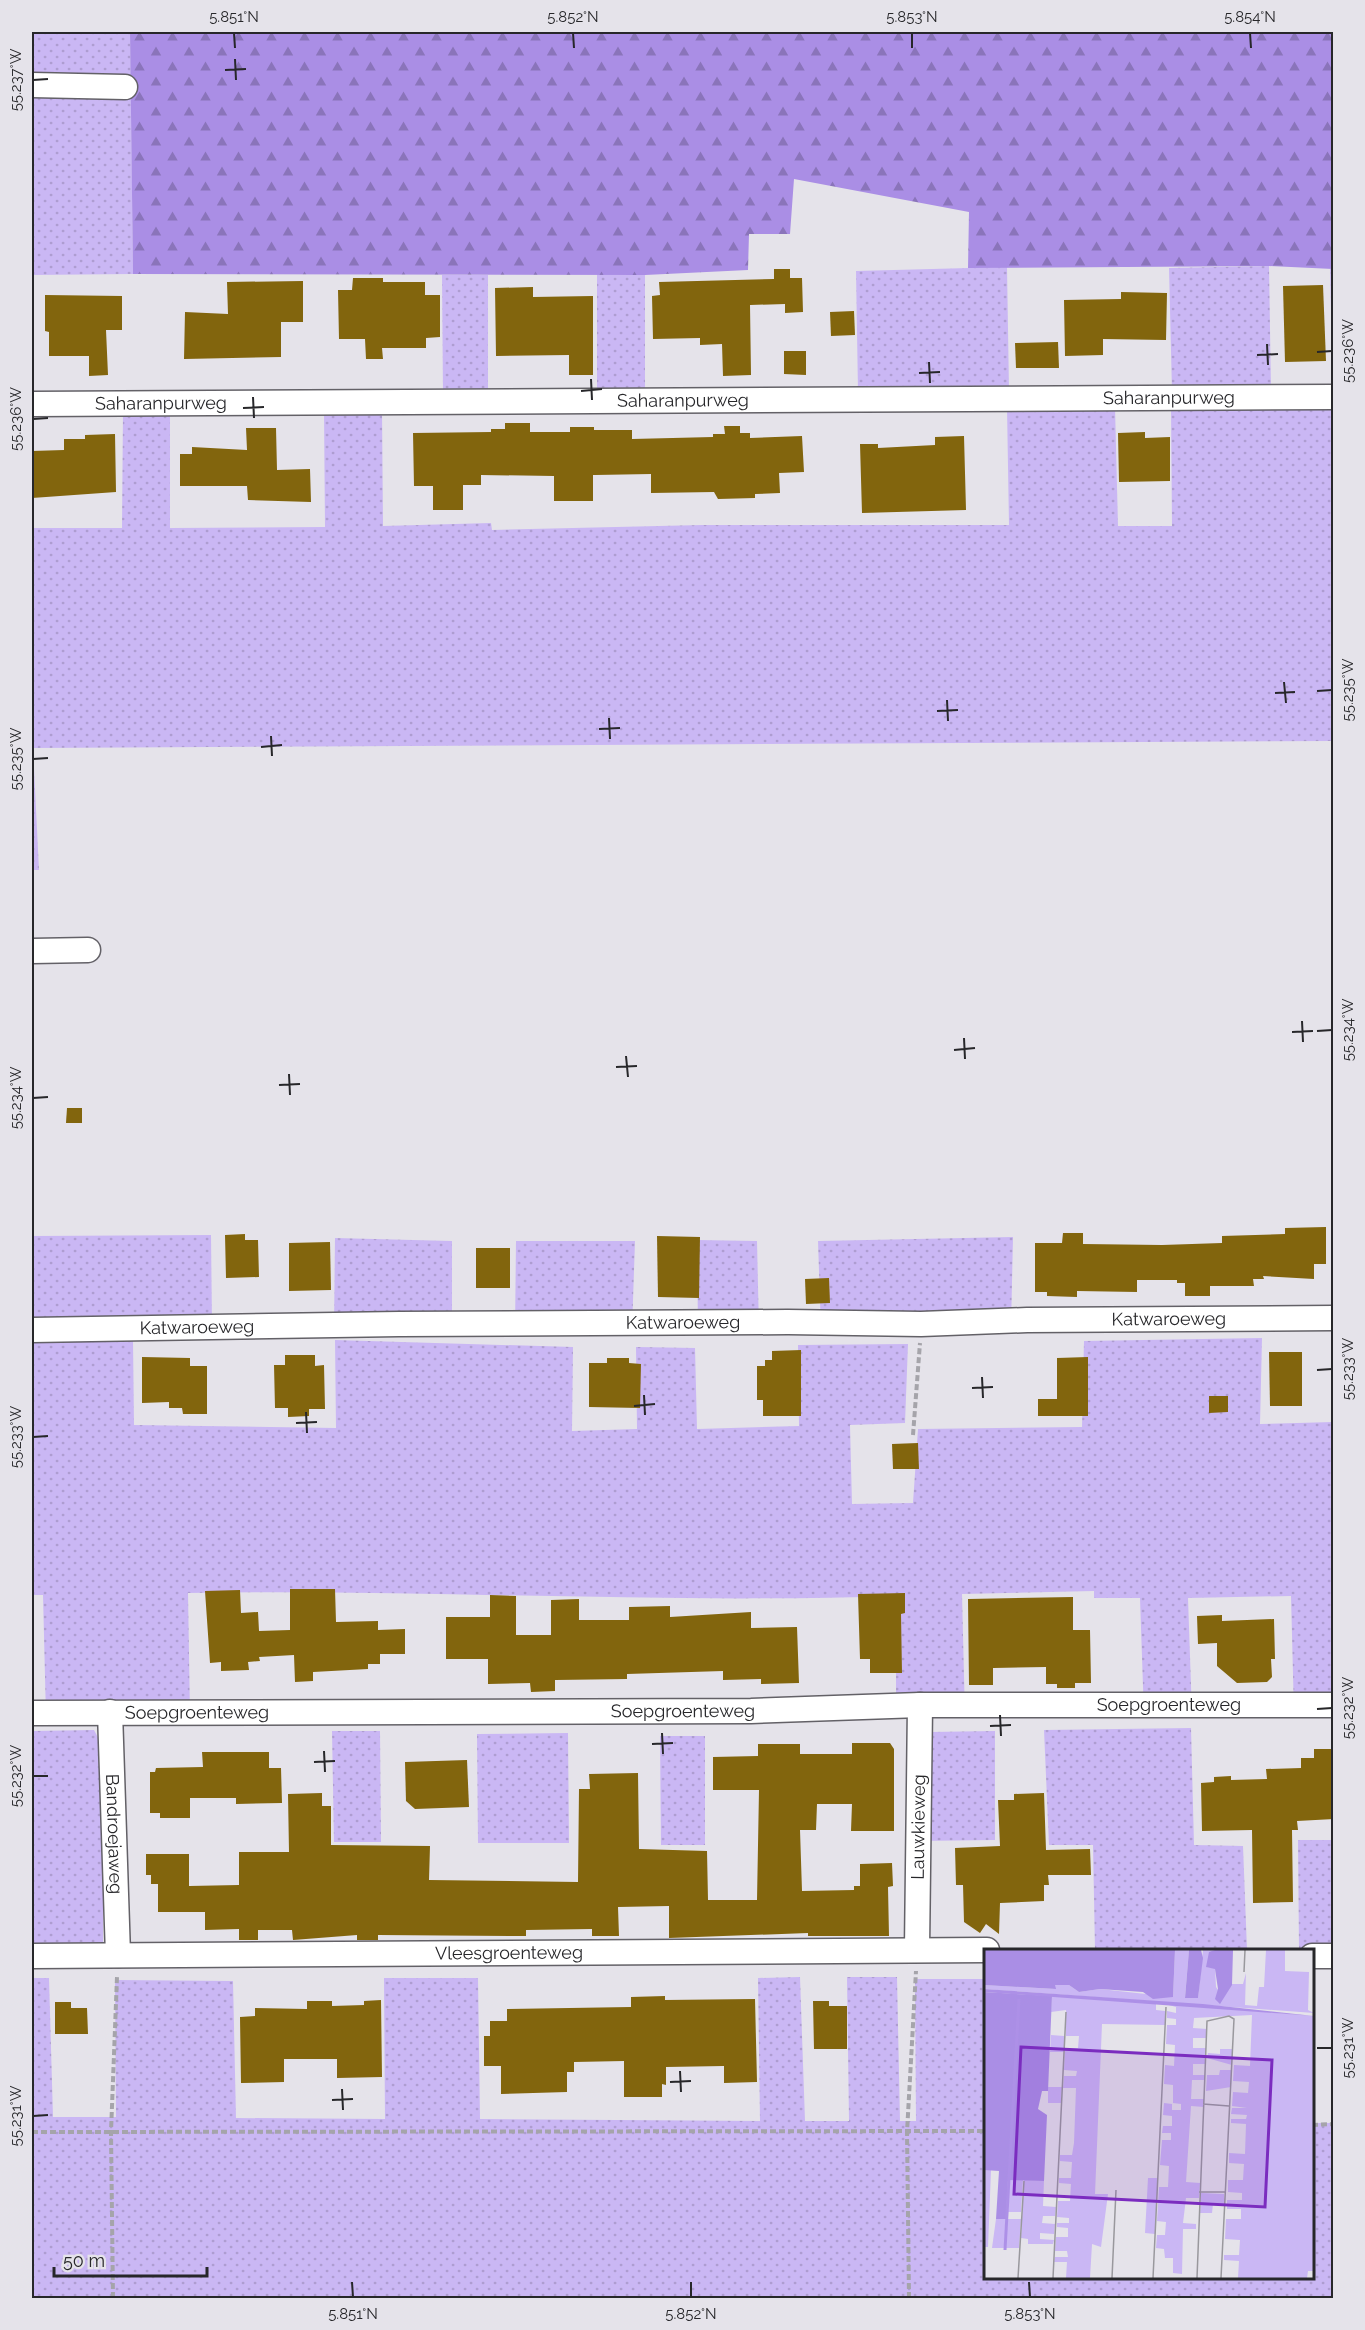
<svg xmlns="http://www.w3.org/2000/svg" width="1365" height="2330" viewBox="0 0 1365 2330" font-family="Raleway,sans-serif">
<defs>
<pattern id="grass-dots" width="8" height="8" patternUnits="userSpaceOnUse" patternTransform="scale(1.5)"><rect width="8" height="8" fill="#cab7f4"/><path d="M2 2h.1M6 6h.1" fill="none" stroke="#ae9dd1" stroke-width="1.8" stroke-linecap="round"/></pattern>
<pattern id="forest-firs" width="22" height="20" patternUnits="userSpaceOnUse" patternTransform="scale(1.5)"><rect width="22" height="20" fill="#aa8ee5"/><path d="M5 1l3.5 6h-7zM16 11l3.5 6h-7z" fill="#8a74ba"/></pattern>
</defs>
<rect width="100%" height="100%" fill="#e5e3ea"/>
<g fill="url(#grass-dots)">
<path d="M32,32H130L131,80L32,79Z"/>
<path d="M32,90L131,91L133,274L32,275Z"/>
<path d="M1269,266L1271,391L1172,392L1169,268Z"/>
<path d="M1007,267L1009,391L858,392L856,271Z"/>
<path d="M1330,269H1334L1333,393Z"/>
<path d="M597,274L645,275V394H597Z"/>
<path d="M442,275H488V395H443Z"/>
<path d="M1333,406V741L33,748L39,870H32V528H122L123,412H170V528L325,527L324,411L382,410L383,526L491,523L492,530L702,525H1009L1007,407H1115L1118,526H1172L1171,407Z"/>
<path d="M211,1235L212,1325L32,1326V1236Z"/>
<path d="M1013,1237L1011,1328L821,1331L818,1241Z"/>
<path d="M335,1238L452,1241V1329H334Z"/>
<path d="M697,1240L757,1241L759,1330H698Z"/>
<path d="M516,1241H635L632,1330H515Z"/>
<path d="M1262,1338L1260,1424L1333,1422V1713H1294L1291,1596L1188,1598L1192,1715L1144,1716L1140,1598H1094V1591L962,1594L965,1717H896V1596C660,1604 424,1589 188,1593L190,1716L46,1717L43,1595H32V1341H133L134,1425L336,1428L335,1340L573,1347L572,1431L637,1429L636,1347L695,1348L697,1429L799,1426L798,1345L908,1344L905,1423L850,1425L852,1504L913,1503L918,1429L1082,1427L1084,1341Z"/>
<path d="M1191,1728L1194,1845L1243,1846L1247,1950H1095L1093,1845H1049L1044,1730Z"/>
<path d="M94,1730L103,1747V1943L100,1954L32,1963V1731Z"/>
<path d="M332,1731H380L381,1842H334Z"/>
<path d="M995,1731V1840L916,1841L930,1732Z"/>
<path d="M568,1733L569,1843H478L477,1734Z"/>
<path d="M660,1736H705V1845H661Z"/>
<path d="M1298,1840H1333V1961L1312,1950H1299Z"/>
<path d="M800,1977L805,2121H849L847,1977H897L900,2121H916L915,1979H985L986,2278H1312L1313,2123H1333V2298H32V1978H49L53,2117H116L115,1980L233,1981L236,2118L385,2119L384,1978H478L480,2119L760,2121L758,1978Z"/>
</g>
<path fill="url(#forest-firs)" d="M130,32H1333V269L1269,266L968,268L969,212L794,179L790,234H749L748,270L645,275L133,274Z"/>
<g fill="#82650d">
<path d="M774,269H790V278H802L803,312L785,313V304L750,305L751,375L723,376L722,344L700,345V338L653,339L652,296L660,295L659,282L774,279Z"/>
<path d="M353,278H383V282H425V295H440V337L426,338V348H382L383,359H366L365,339H339L338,290H352Z"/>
<path d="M303,281V322H281V357L184,359L185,312L228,314L227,282Z"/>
<path d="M1323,285L1326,361L1285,362L1283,286Z"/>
<path d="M533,287V297L593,296V375H569V355L496,356L495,288Z"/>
<path d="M1121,292L1167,293L1166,340L1103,339V355L1065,356L1064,300L1121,299Z"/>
<path d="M45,295L122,296V330H106L108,375L89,376V356H49V332L45,331Z"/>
<path d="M854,311L855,335L831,336L830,312Z"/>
<path d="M1058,342L1059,368H1016L1015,343Z"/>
<path d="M784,351H806V375L784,374Z"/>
<path d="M505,423H530V432H570V427H594V430H632V439L713,437V434H725L724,426H740V433H750V438L802,436L804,472L779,473L780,493L755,494V498L718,499L714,492L651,493V474L595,475H593V501H554V476L481,475V485H463V510H433V486H414L413,433L491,432V429H505Z"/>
<path d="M246,428H276L277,470L310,469L311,502L248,500L247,486H180V454H192V447L247,450Z"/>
<path d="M1145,432V438L1170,437V481L1119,482L1118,433Z"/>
<path d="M115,434L116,492L32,498V451L64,450V439H85V435Z"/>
<path d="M964,436L966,510L862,513L860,444H878V448L935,445V437Z"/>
<path d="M67,1108H82V1123H66Z"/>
<path d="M1326,1227V1264H1314V1279L1263,1276L1264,1279H1253L1254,1286H1210V1296H1185V1283H1177V1280H1137V1292L1077,1291V1297L1047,1296V1292H1035V1243H1062L1063,1233H1083V1244L1162,1245L1222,1243V1236L1285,1234V1228Z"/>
<path d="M245,1234V1240H258L259,1277L226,1278L225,1235Z"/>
<path d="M657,1236L700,1237L699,1298L658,1297Z"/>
<path d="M330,1242L331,1290L289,1291V1243Z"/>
<rect x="476" y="1248" width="34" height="40"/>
<path d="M829,1278L830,1303L806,1304L805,1279Z"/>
<path d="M801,1350V1416H763V1400H757V1366H765V1360H772V1351Z"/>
<path d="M1269,1352H1302V1406H1270Z"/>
<path d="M285,1355H315V1366L324,1365L325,1409H309V1416L288,1417V1408H275L274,1365H285Z"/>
<path d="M142,1357L190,1358V1366H207V1414H183L182,1408H169V1402L142,1403Z"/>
<path d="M1088,1357V1416H1038V1399H1057V1358Z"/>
<path d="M607,1358H629V1363L641,1364L640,1408L589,1407V1363H607Z"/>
<path d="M1209,1396H1228V1412L1209,1413Z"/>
<path d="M918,1443L919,1469H893L892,1444Z"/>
<path d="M290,1589H335L336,1622L378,1621V1630L405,1629V1654H380V1664H368V1669L313,1672V1681L295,1682L294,1655L259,1657L260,1661L248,1662L249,1670L221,1671V1662L210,1663L205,1591L240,1590L241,1613L258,1612L259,1631L290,1630Z"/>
<path d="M905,1593V1613L901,1614L902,1673H870V1659H860L858,1594Z"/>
<path d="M490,1595L516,1596V1635H551V1600L579,1599V1620H629V1607L670,1606V1617L751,1612V1628L797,1627L799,1683L761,1684V1679L723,1680V1671L627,1674V1679L555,1680V1691L531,1692L530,1683L488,1684V1659H446V1617H490Z"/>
<path d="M1073,1597V1630H1090L1091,1683H1075V1688H1057V1684H1046V1667L993,1668V1685H969L968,1599Z"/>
<path d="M1222,1615V1621L1274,1619L1275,1659H1271L1272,1677L1267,1682L1237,1683L1217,1666V1643L1198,1644L1197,1616Z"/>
<path d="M852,1743H890L894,1749V1831H851L852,1804H817L816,1830H800L802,1891L854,1890V1886H860V1864L892,1863L893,1886L888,1887L889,1936H808V1933L669,1938V1906L618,1907L619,1936H592V1929L526,1930V1936L378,1935V1940H357V1935L293,1940L292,1930H258V1940H239V1929L205,1930V1912H158V1884H151V1875H146V1854H189V1886L239,1885V1852H289L288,1794L322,1793V1806H331V1845L430,1846L429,1880L578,1882L579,1789H590L589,1774L638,1773L639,1849L707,1851L708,1900H757L759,1790H713V1757L758,1756V1744H800V1754H852Z"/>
<path d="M1314,1749H1334V1819L1297,1821L1298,1830H1292L1293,1902L1253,1903L1252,1830L1202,1831L1201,1783L1214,1782V1777L1231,1776V1780L1267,1779L1266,1769L1301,1768V1758H1314Z"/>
<path d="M202,1752H269V1768H281L282,1803L236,1804V1798H190V1818H160V1813H150V1772H155L156,1768L203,1767Z"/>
<path d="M467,1760L469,1807L415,1809L406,1801L405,1762Z"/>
<path d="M1044,1793L1046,1850L1090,1849L1091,1875H1048L1049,1885H1044V1901L1000,1903L999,1934L986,1924L980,1933L964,1922L963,1885H956L955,1848L1000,1846L998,1800H1014V1794Z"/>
<path d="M665,1996V2000L755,1999L757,2082L724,2083V2066L666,2067V2085L662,2084V2097H624V2061L574,2062V2072H567V2092L501,2094V2066H484V2036H490V2021H507V2009L631,2007V1997Z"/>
<path d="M381,2000L382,2077L337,2078V2059H284V2082L241,2083L240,2017L255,2016V2008L307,2009V2001H332V2006L364,2005V2001Z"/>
<path d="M813,2001H829V2006H847V2049H814Z"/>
<path d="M55,2002H71V2008H87L88,2034H55Z"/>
</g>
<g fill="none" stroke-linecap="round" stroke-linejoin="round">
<defs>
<g id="minor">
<path d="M32,85L125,87"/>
<path id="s1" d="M32,404L1334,397"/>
<path d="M32,951L88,950"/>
<path id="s2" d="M32,1330L399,1324L788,1322L921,1324L1027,1320L1334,1318"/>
<path id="s3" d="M110,1712L118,1955"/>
<path id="s4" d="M32,1713L751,1711L920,1705H1334"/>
<path id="s5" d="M917,1949L920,1705"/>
<path id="s6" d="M32,1956L987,1950"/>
<path d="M1312,1956H1334"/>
</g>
</defs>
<use href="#minor" stroke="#636167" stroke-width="27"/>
<g stroke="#a5a4aa" stroke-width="4" stroke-dasharray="6 3" stroke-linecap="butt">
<path d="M913,1435L920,1343"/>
<path d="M1312,2125L1334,2124"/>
<path d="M32,2132L986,2131"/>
<path d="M113,2298L111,2132L117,1977"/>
<path d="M909,2298L907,2132L916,1971"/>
</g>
<use href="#minor" stroke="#fff" stroke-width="24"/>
</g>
<path fill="none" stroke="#27272a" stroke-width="2" d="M234,33L235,48M573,33L574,48M912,33V48M1250,33L1251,48M235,59L236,80M225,70L246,69M33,80L48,79M1267,344L1268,365M1317,352L1332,351M1257,355L1278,354M929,362L930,383M919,373L940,372M591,379L592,400M581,391L602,389M253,397L254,418M243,408L264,407M33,419L48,418M1284,682L1286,703M1317,691L1332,690M1275,693L1295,692M947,700L948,721M937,711L958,710M609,718L610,739M599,729L620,728M271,736L272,756M261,747L282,745M33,759L48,758M1302,1021L1303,1042M1317,1031L1332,1030M1292,1032L1313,1031M964,1038L965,1059M954,1050L975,1048M626,1056L628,1077M616,1067L637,1066M289,1074L290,1095M279,1085L300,1084M33,1098L48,1097M1317,1370L1332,1369M982,1377L983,1398M972,1388L993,1387M644,1395L645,1415M634,1406L655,1404M306,1412L307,1433M296,1423L317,1422M33,1437L48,1436M1317,1709L1332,1708M1000,1715L1001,1736M990,1726L1011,1725M662,1733L663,1754M652,1744L673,1743M324,1751L325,1772M314,1762L335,1761M33,1776H48M1317,2048H1332M680,2071L681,2092M670,2082L691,2081M342,2089L343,2110M332,2100L353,2099M33,2116L48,2115M352,2282L353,2297M691,2282V2297M1029,2282L1030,2297"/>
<g text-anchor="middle" stroke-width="6" stroke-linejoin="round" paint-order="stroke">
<g font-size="18" fill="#27272a" stroke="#e5e3ea">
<text dy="6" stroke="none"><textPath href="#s1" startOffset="1137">Saharanpurweg</textPath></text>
<text dy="6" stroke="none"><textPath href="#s1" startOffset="651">Saharanpurweg</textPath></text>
<text dy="6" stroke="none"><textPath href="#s1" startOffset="129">Saharanpurweg</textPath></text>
<text dy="6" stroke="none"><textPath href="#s2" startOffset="1137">Katwaroeweg</textPath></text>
<text dy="6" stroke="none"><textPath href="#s2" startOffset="651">Katwaroeweg</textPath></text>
<text dy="6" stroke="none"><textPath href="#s2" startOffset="165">Katwaroeweg</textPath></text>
<text dy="6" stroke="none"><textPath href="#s4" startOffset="1137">Soepgroenteweg</textPath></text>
<text dy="6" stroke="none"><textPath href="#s4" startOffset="651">Soepgroenteweg</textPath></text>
<text dy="6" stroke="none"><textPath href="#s4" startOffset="165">Soepgroenteweg</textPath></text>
<text dy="6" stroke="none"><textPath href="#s5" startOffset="122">Lauwkieweg</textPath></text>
<text dy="6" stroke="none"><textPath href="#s3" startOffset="122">Bandroejaweg</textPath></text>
<text dy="6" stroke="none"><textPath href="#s6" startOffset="477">Vleesgroenteweg</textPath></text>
</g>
</g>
<g transform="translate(984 1949)">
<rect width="330" height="330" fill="#e5e3ea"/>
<path d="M191,1H205L201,48L214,49L219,1H231L223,18L231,19L232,38L239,48L248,35H259L262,24L261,56L273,57L275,38H280L282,1H301V22L325,23L324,61L330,64L0,40V36L71,40L70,36H85L95,43L116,40L189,48ZM68,47L172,53V61L181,62V76L118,75L111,245H124L117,298L108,295L106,329H82L83,313H70L71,308H84L83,302H71L72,288H84V279L73,278V274H85V269L73,268L74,252H86L87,235L75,234V229H87L88,213L76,212V206H88L90,194L92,139H79L80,127H92L93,122L80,121L81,99H94L95,87H82V61L67,63ZM181,55L330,67V322H324L323,329H254L255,312L240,311V306H255L256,291L241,290L242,270H257V260H243V251H258V244L244,243V231H259L260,215L245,214V204L261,205L262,175L247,174V170H262L263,166L247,165L248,159H263L248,157L249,143L264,144L265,133L249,132L250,116L266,117L268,66L210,69L209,79L223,80V89H209V99H222V115H209V126H221V131H208L207,150H220V158L207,157L203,218L202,233L216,234L215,249H202L199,274L212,275V280H199L198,325L189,324V309H181L180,300L172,299L173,286H181L182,273L173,272L175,238H184L185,217L176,216L178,191H187V184H178L179,177H188V167L179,166L180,154L188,155V161H197V155L189,154V136L180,135L181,116L190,117L191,96L182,95L183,76H192V70L183,69V62L192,64V58ZM67,86L80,87V103H66ZM236,100H249L248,116L223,109L224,104L236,105ZM236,121H248L247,138L222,142L223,126H235ZM64,138H78L77,154H64ZM0,221H7L4,298H0ZM164,229H174L171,285L161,284ZM24,230L39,231L37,263H22ZM40,231L60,232L59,257L72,258L71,267H59L58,274L71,275L70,285L56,284V290L70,291L69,295H44V290L37,289ZM217,244L240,245L241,255H229L228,264H216ZM12,270H37L35,299H8Z" fill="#cab7f4"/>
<path d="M0,1H191L189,48L169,50L159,43L116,40L95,43L85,36H71L72,40L0,36ZM205,1H217L219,9L214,49H201ZM231,1H249L248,36L236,55L231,50L234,40L231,20L222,18L225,3ZM0,43L68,47L64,142H58L54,160L63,166L60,232L24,231L22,270H12L15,222L0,221Z" fill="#aa8ee5"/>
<path d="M0,40L219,55L330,67L0,43Z" fill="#ad90e7"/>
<path fill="none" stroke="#ad90e7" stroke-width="3" d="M21,301L35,50"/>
<path fill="none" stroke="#99989d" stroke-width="1.5" d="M260,23L261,1M219,155L245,157M215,243H241M34,329L40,232M69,329L82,63M128,329L132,241M169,329L182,58M213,329L223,72L245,67L250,70L237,329"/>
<path fill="#7b2cbf" fill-opacity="0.15" stroke="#7b2cbf" stroke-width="3" d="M37,98L288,111L281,258L30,245Z"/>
<rect width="330" height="330" fill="none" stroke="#27272a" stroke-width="3"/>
</g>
<rect width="1365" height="2330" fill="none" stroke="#e5e3ea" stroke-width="66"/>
<path d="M54 2267v9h153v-9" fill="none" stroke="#27272a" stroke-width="3"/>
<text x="63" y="2267" font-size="18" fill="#27272a" stroke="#e5e3ea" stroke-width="4.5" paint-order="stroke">50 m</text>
<rect x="33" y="33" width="1299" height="2264" fill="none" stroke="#27272a" stroke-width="2"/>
<g font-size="15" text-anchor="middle" fill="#27272a">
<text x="234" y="22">5.851°N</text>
<text x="573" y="22">5.852°N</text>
<text x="912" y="22">5.853°N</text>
<text x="1250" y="22">5.854°N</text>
<text transform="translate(16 80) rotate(-90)" y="5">55.237°W</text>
<text transform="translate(1348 351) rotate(-90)" y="5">55.236°W</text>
<text transform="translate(16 419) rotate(-90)" y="5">55.236°W</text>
<text transform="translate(1348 690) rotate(-90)" y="5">55.235°W</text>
<text transform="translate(16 759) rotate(-90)" y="5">55.235°W</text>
<text transform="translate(1348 1030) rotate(-90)" y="5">55.234°W</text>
<text transform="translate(16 1098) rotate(-90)" y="5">55.234°W</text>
<text transform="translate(1348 1369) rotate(-90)" y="5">55.233°W</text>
<text transform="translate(16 1437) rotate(-90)" y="5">55.233°W</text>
<text transform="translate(1348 1708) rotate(-90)" y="5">55.232°W</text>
<text transform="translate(16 1776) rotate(-90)" y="5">55.232°W</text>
<text transform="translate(1348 2048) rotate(-90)" y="5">55.231°W</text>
<text transform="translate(16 2116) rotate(-90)" y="5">55.231°W</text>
<text x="353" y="2319">5.851°N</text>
<text x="691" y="2319">5.852°N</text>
<text x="1030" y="2319">5.853°N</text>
</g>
</svg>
